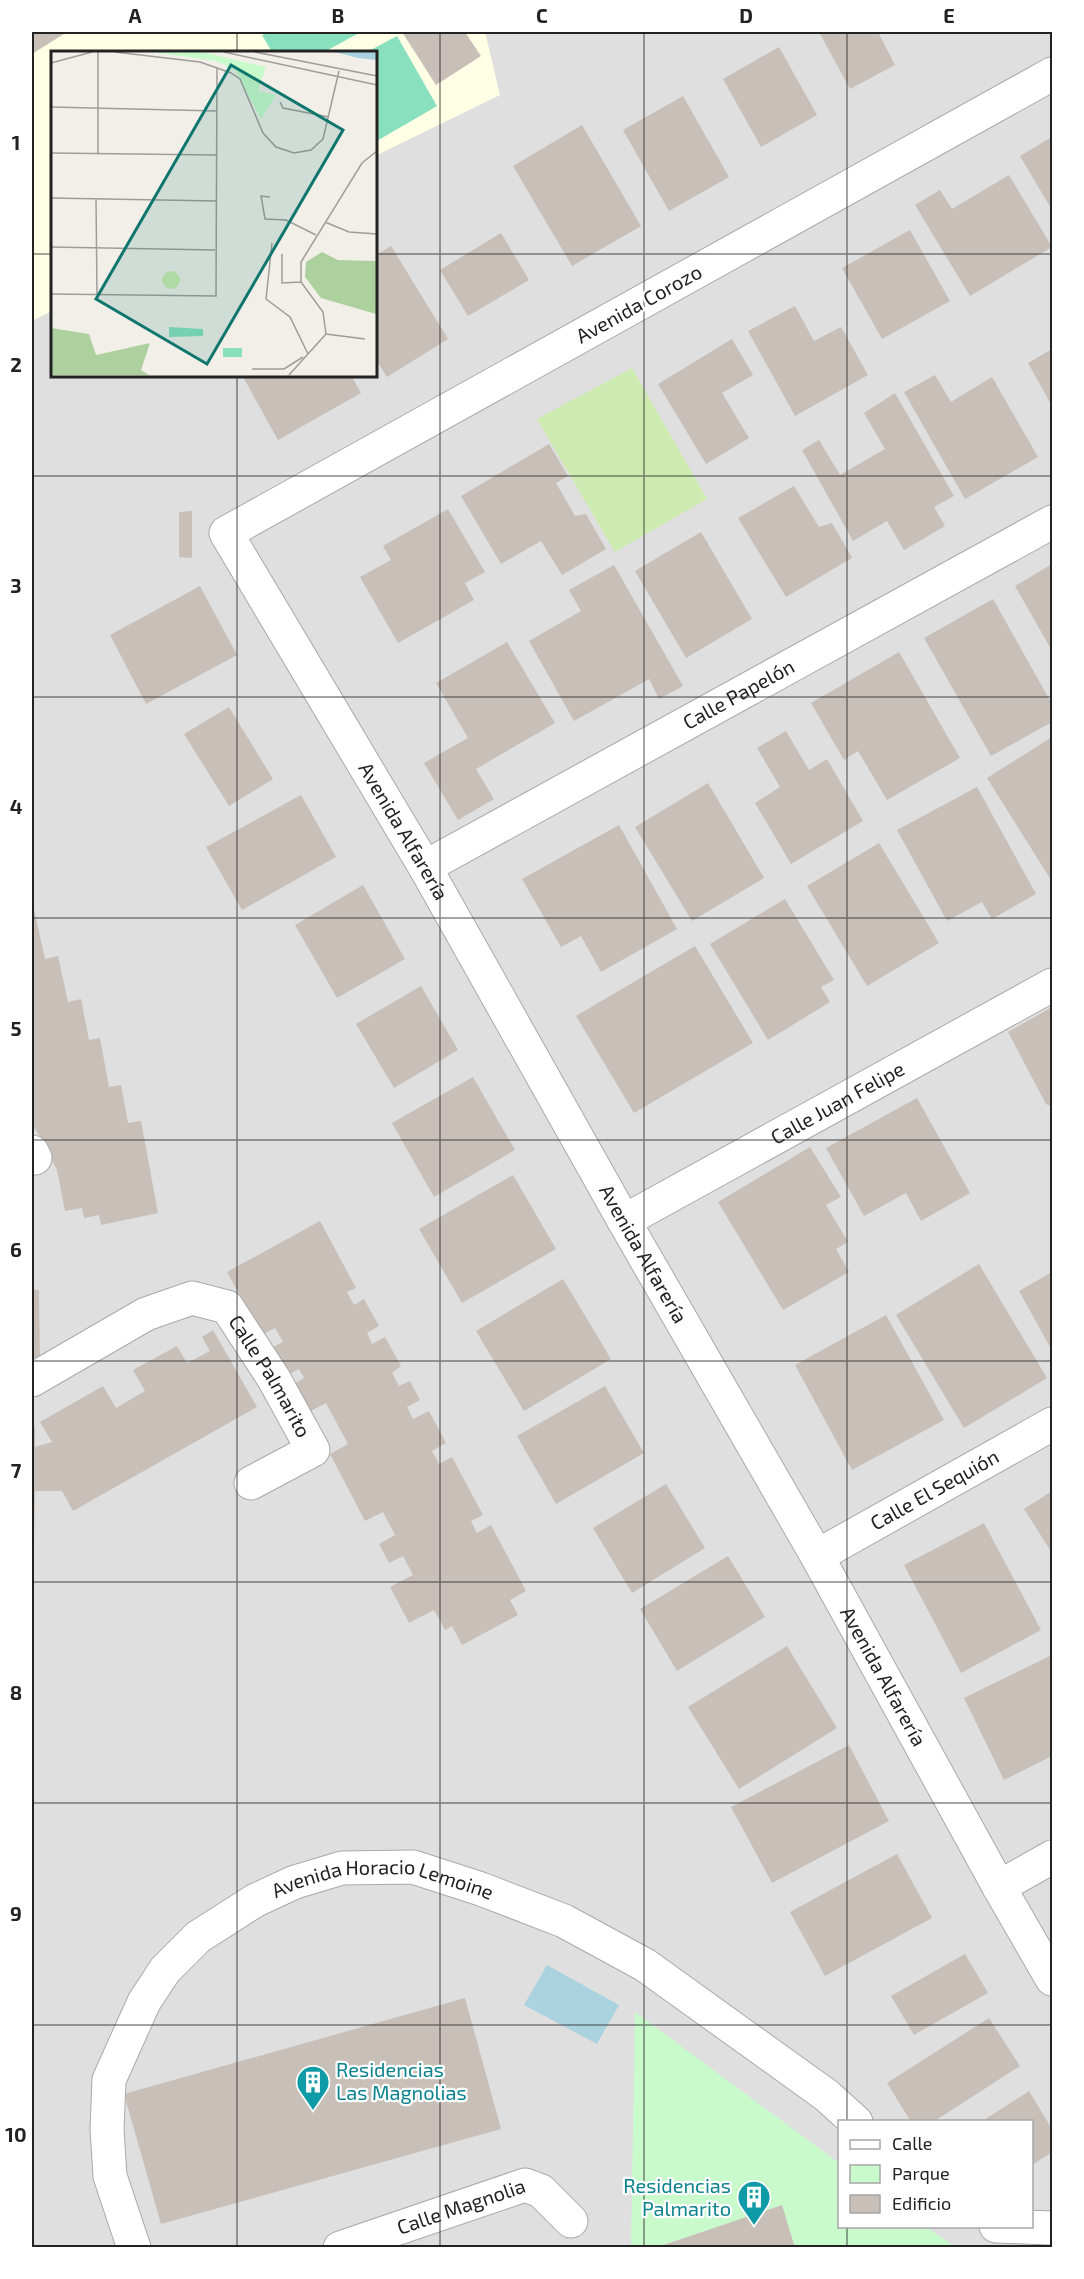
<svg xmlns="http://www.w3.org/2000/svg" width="1084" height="2279" viewBox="0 0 1084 2279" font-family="'Exo 2',sans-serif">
<rect width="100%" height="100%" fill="#f2efe9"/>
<path fill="#e0dfdf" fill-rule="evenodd" d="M32,32H1052V2247H32ZM52,52H375V375H52ZM840,2122H1032V2226H840Z"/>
<path fill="#ffffe5" d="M32,32H485L500,95L375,156V52H52V311L32,321Z"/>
<path fill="#cdebb0" d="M632,368L707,499L615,552L537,419Z"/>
<path fill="#c8facc" d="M635,2012L839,2163L840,2226L926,2227L955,2247H795L781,2206L656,2247L631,2248Z"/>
<g fill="#88e0be">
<path d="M269,32H361L324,52H272L262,35Z"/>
<path d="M397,36L437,106L375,142V52H367Z"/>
</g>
<path fill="#aad3df" d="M547,1965L619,2005L597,2044L524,2005Z"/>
<g fill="#c7bfb8">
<path d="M32,32H67L32,54Z"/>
<path d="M402,32H465L481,56L436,85Z"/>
<path d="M819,32H878L895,65L850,89Z"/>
<path d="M779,47L817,115L761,147L723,79Z"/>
<path d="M683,96L729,177L669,211L623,130Z"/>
<path d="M582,125L641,226L572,266L513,166Z"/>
<path d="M1052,137V210L1020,156Z"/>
<path d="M1009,175L1052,247L970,296L915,205L940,190L952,209Z"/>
<path d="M910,230L950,301L882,339L842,268Z"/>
<path d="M501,233L529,280L468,316L440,270Z"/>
<path d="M391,246L448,339L387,377L375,358V256Z"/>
<path d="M795,306L814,341L841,327L868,375L795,416L748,331Z"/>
<path d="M732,339L753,375L722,393L749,438L706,464L658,384Z"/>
<path d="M1052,349V406L1028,363Z"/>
<path d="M242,375H351L361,393L278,440Z"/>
<path d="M935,375L951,402L992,377L1038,457L965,499L904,392Z"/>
<path d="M895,393L954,496L934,507L945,526L904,550L887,521L853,541L802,450L819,440L840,475L885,449L864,413Z"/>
<path d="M549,444L568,476L556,483L575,516L586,514L606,549L562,575L541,541L501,564L461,496Z"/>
<path d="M794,486L819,527L832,523L852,558L786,597L738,518Z"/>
<path d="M448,509L485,572L465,583L474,600L398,643L360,577L391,560L383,546Z"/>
<path d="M192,511V558L179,557V512Z"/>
<path d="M701,532L752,619L686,658L635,571Z"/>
<path d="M1052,564V651L1015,586Z"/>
<path d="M614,565L683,686L659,699L649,679L574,721L529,641L581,611L569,590Z"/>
<path d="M200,586L237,655L146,704L110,635Z"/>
<path d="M993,599L1052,704V722L991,756L924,638Z"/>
<path d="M507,642L555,723L476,769L494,799L458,820L424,763L468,738L436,683Z"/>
<path d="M899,652L960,758L887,800L858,751L844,760L811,703Z"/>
<path d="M229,707L273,779L229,806L184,734Z"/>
<path d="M786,731L809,770L827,759L863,821L791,864L755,803L780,787L757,748Z"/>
<path d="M1052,737V879L1051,880L987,778Z"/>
<path d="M708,783L764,878L692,921L635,827Z"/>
<path d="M977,787L1036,894L992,919L982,902L947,921L897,830Z"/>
<path d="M301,795L336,857L242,910L206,847Z"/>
<path d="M619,825L677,929L601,972L581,936L561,947L522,879Z"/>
<path d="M879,843L939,943L867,986L807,886Z"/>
<path d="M363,885L405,959L337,998L295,925Z"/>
<path d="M785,899L834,980L821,987L830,1002L768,1040L710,944Z"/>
<path d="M32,900L45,959L58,956L68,1002L81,999L89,1040L100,1038L109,1087L121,1085L128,1123L141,1121L158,1213L101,1225L99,1215L84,1218L82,1208L65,1211L57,1170L32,1123Z"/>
<path d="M695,946L753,1043L634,1113L576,1016Z"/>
<path d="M421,986L458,1050L394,1088L356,1024Z"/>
<path d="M1052,1007V1107L1046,1104L1008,1032Z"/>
<path d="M473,1077L515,1150L434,1197L392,1123Z"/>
<path d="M917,1098L970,1193L921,1221L906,1193L864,1216L826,1148Z"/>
<path d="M810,1147L841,1197L826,1205L848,1242L836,1249L849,1272L783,1310L718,1202Z"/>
<path d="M513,1175L556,1249L462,1303L419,1229Z"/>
<path d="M320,1221L356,1288L347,1292L354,1305L364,1299L379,1326L367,1333L372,1344L385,1337L401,1366L392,1373L399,1386L410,1381L420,1400L407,1407L413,1419L429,1411L446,1443L432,1451L439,1464L452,1457L483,1515L471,1521L477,1533L491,1525L526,1591L510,1600L518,1615L462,1645L452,1626L445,1630L434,1610L409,1623L390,1587L413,1575L403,1556L389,1563L379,1544L395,1535L383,1512L365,1521L330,1454L348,1444L326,1403L307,1413L292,1385L304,1378L299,1369L286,1376L271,1348L283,1342L275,1328L262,1335L227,1272Z"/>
<path d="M979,1264L1047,1378L964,1428L896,1315Z"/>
<path d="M1052,1272V1345L1050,1347L1019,1291Z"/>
<path d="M563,1279L611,1359L524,1411L476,1331Z"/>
<path d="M32,1290H39L40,1362H32Z"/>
<path d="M886,1315L944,1420L852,1470L795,1365Z"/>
<path d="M213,1330L257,1407L73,1511L62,1491H35L34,1544H32V1426H35V1447L52,1442L40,1422L103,1386L116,1408L145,1391L133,1370L177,1346L187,1363L210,1351L202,1337Z"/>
<path d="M605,1386L644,1453L556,1504L517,1436Z"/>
<path d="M666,1484L705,1548L632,1593L593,1528Z"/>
<path d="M1052,1491V1553L1024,1509Z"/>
<path d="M984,1523L1041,1630L961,1673L904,1565Z"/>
<path d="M728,1556L765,1617L677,1671L640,1609Z"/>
<path d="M787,1646L837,1728L739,1789L688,1707Z"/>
<path d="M1052,1655V1756L1004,1780L964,1698Z"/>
<path d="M849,1745L889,1821L772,1883L731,1807Z"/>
<path d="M897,1854L932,1918L825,1976L790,1912Z"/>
<path d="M965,1954L988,1993L914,2035L891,1996Z"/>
<path d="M465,1998L501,2129L161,2224L124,2094Z"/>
<path d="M989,2018L1020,2066L933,2122H911L887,2083Z"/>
<path d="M1029,2091L1052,2129V2152L1032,2165V2122H981Z"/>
<path d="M782,2205L795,2248H658V2247Z"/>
</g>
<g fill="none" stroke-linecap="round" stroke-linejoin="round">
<defs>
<g id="minor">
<path id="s1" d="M1052,74L226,533L425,867L624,1221L817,1556L999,1887L1052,1979"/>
<path id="s2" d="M425,867L1052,522"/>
<path d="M32,1152L35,1158"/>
<path id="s3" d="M624,1221L1052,985"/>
<path id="s4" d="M32,1380L146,1314L192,1298L227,1307L274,1379L313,1450L251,1483"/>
<path id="s5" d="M817,1556L1052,1424"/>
<path d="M999,1887L1052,1857"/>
<path d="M996,2226L1052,2228"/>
<path id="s6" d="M134,2248L110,2176L107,2129L109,2080L144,2002L165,1970L198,1937L256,1900L295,1882L342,1868L413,1867L481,1889L564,1921L645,1965L826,2095L856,2122"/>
<path id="s7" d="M340,2248L525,2185L541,2191L571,2221"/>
</g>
</defs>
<use href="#minor" stroke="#a9a9a9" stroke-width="35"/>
<use href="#minor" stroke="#fff" stroke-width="33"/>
</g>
<path fill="none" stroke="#222" stroke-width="1.5" stroke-opacity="0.55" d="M237,32V52M440,32V2248M644,32V2248M847,32V2122M32,254H52M375,254H1052M237,375V2248M32,476H1052M32,697H1052M32,918H1052M32,1140H1052M32,1361H1052M32,1582H1052M32,1803H1052M32,2025H1052M847,2226V2248"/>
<defs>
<symbol id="building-pin" viewBox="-11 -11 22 30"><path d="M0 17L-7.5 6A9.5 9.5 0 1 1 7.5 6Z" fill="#0f9aa8" stroke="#fff"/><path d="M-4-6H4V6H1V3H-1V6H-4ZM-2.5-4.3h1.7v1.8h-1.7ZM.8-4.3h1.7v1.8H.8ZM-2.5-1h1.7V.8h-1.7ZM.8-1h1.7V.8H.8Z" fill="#fff"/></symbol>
</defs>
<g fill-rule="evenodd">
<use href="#building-pin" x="294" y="2063" width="38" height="52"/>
<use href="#building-pin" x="735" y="2178" width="38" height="52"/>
</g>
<g text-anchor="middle" stroke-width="4.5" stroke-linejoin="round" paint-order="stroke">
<g font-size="20" fill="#222" stroke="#fff">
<text transform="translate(639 304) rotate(-29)" y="7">Avenida Corozo</text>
<text dy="7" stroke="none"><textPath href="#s2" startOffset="358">Calle Papelón</textPath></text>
<text dy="7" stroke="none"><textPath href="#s1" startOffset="1292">Avenida Alfarería</textPath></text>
<text dy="7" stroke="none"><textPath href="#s3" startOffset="244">Calle Juan Felipe</textPath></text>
<text dy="7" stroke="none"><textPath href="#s1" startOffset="1778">Avenida Alfarería</textPath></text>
<text dy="7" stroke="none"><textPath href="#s4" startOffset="298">Calle Palmarito</textPath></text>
<text dy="7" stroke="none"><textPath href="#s5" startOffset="135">Calle El Sequión</textPath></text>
<text dy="7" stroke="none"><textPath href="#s1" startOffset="2264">Avenida Alfarería</textPath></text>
<text dy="7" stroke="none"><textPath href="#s6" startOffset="544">Avenida Horacio Lemoine</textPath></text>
<text dy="7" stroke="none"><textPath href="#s7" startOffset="128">Calle Magnolia</textPath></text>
</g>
<g font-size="20" fill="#0d838f" stroke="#fff" text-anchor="start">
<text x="336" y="2077">Residencias<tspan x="336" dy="23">Las Magnolias</tspan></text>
<text x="731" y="2193" text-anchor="end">Residencias<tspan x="731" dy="23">Palmarito</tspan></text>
</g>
</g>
<g transform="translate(51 51)">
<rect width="326" height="326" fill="#f2efe9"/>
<path d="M111 229a9 9 0 1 1 18 0a9 9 0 1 1-18 0Z" fill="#cdebb0"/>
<path d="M271,201L287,209L325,210V263L270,247L254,226L255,211ZM0,277L38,283L45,304L99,292L90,319L98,324H0Z" fill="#add19e"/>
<path d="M101,1H151L215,16L207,40L225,44L210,68L185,20L165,10Z" fill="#c8facc"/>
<path d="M118,276L152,278V285L118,286ZM172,297H191V306H172Z" fill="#88e0be"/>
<path d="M284,1H325V9L307,7Z" fill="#aad3df"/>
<path fill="none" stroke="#9f9d99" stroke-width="1.5" d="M64,1L149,11L180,22L189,28L212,82L225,96L243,102L260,99L272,88L288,20M173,1L326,34M204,1L326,25M0,12L41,1M229,51L232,57L278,66M0,56L166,60M0,102L165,104M47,103V1M219,146L210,145L214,168L235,169L265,184M0,147L165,150M45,148L46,243M274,171L298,181L326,183M221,192L215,248L239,266L257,303M0,196L164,199M231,203V232L250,231M0,243L165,245L166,16M275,283L314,288M201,318H233L252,306M238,324L275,283L272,261L250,231V211L311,112L326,100"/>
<path fill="#0f766e" fill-opacity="0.15" stroke="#0f766e" stroke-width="3" d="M180,14L292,79L156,313L45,248Z"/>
<rect width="326" height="326" fill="none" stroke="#222" stroke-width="3"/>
</g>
<rect width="1084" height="2279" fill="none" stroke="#ffffff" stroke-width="66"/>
<rect x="838" y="2120" width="195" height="108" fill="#ffffff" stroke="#a7a7a7" stroke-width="1.5"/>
<rect x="850" y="2140" width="30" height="9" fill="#ffffff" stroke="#a7a7a7" stroke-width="1.5"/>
<text x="892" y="2150" font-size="18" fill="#222222">Calle</text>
<rect x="850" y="2165" width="30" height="18" fill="#c8facc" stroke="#a7a7a7" stroke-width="1.5"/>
<text x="892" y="2180" font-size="18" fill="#222222">Parque</text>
<rect x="850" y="2195" width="30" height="18" fill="#c7bfb8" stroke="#a7a7a7" stroke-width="1.5"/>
<text x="892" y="2210" font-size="18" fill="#222222">Edificio</text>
<rect x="33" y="33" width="1018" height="2213" fill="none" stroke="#222" stroke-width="2"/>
<g font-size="20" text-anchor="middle" font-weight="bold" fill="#222">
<text x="135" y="23">A</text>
<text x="338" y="23">B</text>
<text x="542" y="23">C</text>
<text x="746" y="23">D</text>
<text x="949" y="23">E</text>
<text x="16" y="150">1</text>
<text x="16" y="372">2</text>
<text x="16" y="593">3</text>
<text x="16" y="814">4</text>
<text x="16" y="1036">5</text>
<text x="16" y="1257">6</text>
<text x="16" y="1478">7</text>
<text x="16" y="1700">8</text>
<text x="16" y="1921">9</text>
<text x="16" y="2142">10</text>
</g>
</svg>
